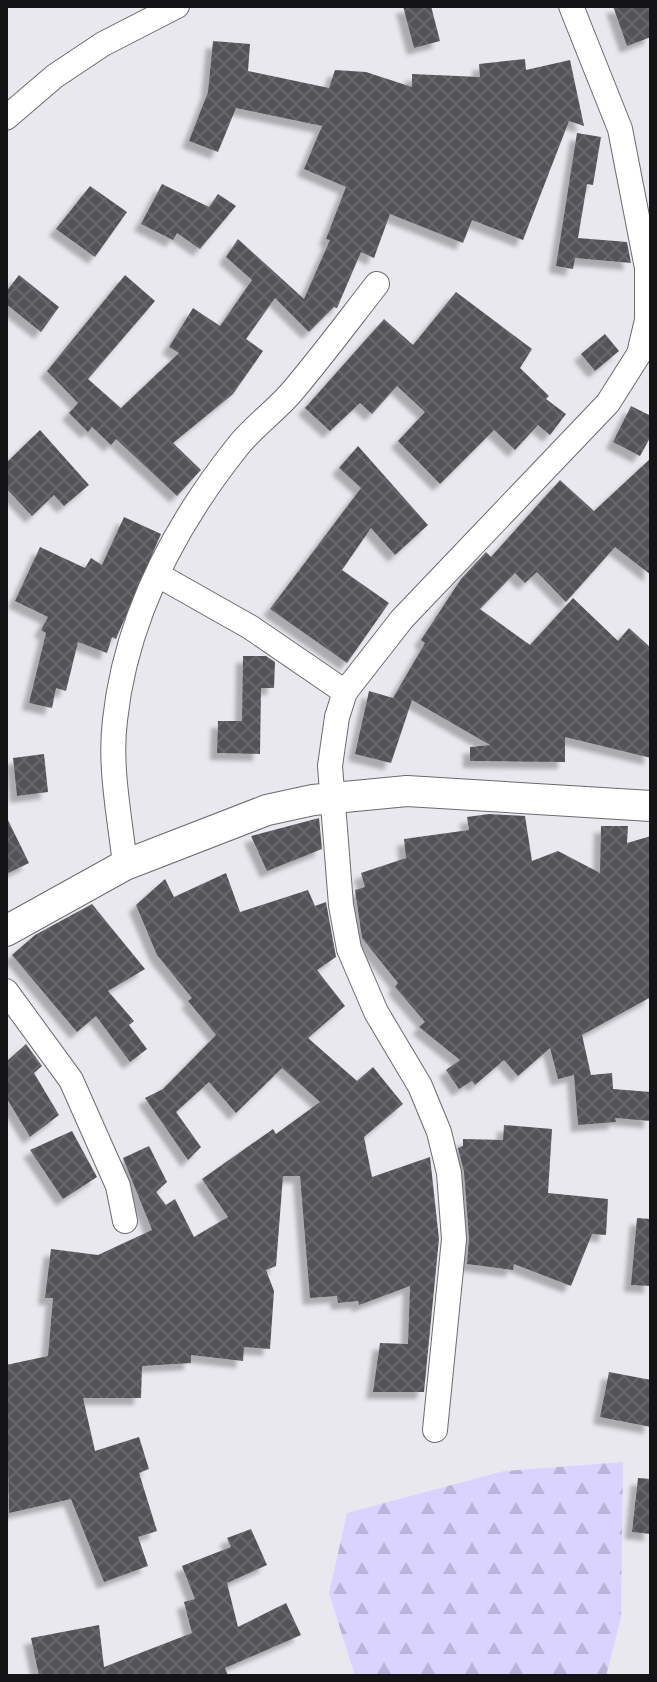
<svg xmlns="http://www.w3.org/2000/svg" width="657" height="1682" viewBox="0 0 657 1682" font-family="'PT Sans',sans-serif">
<defs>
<pattern id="forest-firs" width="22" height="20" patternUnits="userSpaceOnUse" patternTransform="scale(2)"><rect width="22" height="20" fill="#dbd3ff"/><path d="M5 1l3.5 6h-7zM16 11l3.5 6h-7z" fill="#bbb4da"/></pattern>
<pattern id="building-cross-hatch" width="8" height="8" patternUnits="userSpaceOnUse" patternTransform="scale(2)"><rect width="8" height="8" fill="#545358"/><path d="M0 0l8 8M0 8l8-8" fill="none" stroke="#68676b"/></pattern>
<filter id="shadow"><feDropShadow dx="-7" dy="7" stdDeviation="2" flood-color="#0004"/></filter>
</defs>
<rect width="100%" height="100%" fill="#e9e8ee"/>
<path fill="url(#forest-firs)" d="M623,1462L621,1617L606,1676H355L329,1593L347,1513L504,1471Z"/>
<g fill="url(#building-cross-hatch)" filter="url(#shadow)">
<path d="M403,6H431L440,41L414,48Z"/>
<path d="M613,6H651V37L627,46Z"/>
<path d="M213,41L250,44L248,71L329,88L335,70L366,72L412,87V74L480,77L479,64L525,59L526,70L570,60L584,126L569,121L523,240L472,220L463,243L390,214L374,258L361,252L337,308L334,307L309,332L275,298L246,339L263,351L233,394L173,443L201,470L177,496L116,439L111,445L92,427L88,432L69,413L78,403L47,371L125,275L155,301L88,379L121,408L179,353L169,347L193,308L220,326L252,280L226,257L238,239L304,299L330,240L326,239L346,187L304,169L322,126L236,108L218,152L189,141L208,92Z"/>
<path d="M577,133L601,137L593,185L587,184L578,238L627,242L631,263L575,258L573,269L556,266Z"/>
<path d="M162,184L209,207L218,194L236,206L200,249L177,233L173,240L141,224Z"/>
<path d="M90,186L127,212L95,257L56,229Z"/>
<path d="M19,275L59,307L41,332L6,304V292Z"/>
<path d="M456,292L532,349L520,368L549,396L546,399L566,414L550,435L538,425L515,450L494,430L440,484L398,441L425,412L397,386L372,414L360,403L330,431L305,408L384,319L413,345Z"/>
<path d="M605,334L619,351L595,371L581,354Z"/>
<path d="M631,406L651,416V436L640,456L613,442Z"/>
<path d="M40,430L89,485L64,506L54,495L32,516L6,488V463Z"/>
<path d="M358,446L428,525L395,555L371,528L342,570L389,603L347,663L270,609L361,488L339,468Z"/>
<path d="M651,458V575L615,547L566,602L537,572L525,583L515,573L480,609L530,645L573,598L618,641L629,628L651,648V758L565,737V762L470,761V747L490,745L412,700L391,763L355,754L369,691L393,698L425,643L421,640L461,579L486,552L491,557L560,480L594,511Z"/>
<path d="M124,517L161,534L116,639L112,637L107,653L78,642L66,691L56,688L52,708L29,703L46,633L41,630L48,617L15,601L40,547L85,568L91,558L102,565Z"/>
<path d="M243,656H266L275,662L274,688H261L260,754L217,753L218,721H242Z"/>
<path d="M44,754L48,792L17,796L13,758Z"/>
<path d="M489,814L525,816L532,861L558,851L600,873L601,826H628L627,843L651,836V997L582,1035L591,1075L612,1073L613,1089L651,1092V1121L615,1118L616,1122L578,1125L574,1075L558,1079L550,1048L518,1076L504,1060L475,1085L472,1081L459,1089L446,1070L460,1060L419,1027L425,1022L395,987L398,983L362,938L355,890L365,887L361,873L406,858L404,839L469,830L467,817Z"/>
<path d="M6,816L29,863L6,874Z"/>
<path d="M319,818L322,849L267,871L251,836Z"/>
<path d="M226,873L240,912L308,890L315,906L326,902L336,957L317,970L345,1006L308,1038L357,1081L373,1067L403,1104L364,1137L372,1177L430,1157L439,1239L424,1392H373L380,1343L408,1344L410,1286L359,1305L358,1301L338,1303L337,1296L310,1298L300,1176H283L276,1266L266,1270L274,1291L270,1349L244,1347L243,1361L191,1355V1363L142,1366L141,1398H83L95,1451L139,1437L149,1469L139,1473L157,1531L138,1537L148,1566L104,1582L71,1499L9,1513L6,1365L48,1356L53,1298H45L51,1249L98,1255L152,1230L123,1158L149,1146L167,1182L156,1192L166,1205L175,1199L194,1237L228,1217L202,1179L273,1129L276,1134L320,1102L282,1068L236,1113L209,1082L176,1112L201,1147L188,1160L145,1098L163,1089L216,1035L188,1001L192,998L157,955L136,905L165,879L174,897Z"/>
<path d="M92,904L145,969L108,991L134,1021L129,1025L147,1049L130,1062L96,1016L77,1032L12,955L35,935Z"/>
<path d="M26,1044L42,1066L34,1073L59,1115L30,1137L6,1097V1062Z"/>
<path d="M504,1125L552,1129L548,1193L608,1199L606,1235L592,1234L571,1286L514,1264L513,1270L467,1264L469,1238L464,1172L458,1148L463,1146V1139L503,1140Z"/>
<path d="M72,1131L97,1177L63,1199L30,1150Z"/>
<path d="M637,1218L651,1219V1286L631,1285Z"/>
<path d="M609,1372L651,1380V1427L600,1417Z"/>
<path d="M638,1478L651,1479V1534L632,1532Z"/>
<path d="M251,1529L267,1565L227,1583L238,1627L286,1603L301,1635L225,1668L228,1676H39L31,1638L99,1625L104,1667L192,1633L184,1602L195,1599L182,1566L231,1547L227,1538Z"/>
</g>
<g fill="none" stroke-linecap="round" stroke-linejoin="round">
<defs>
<g id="minor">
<path d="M6,118L55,76L103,44L177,6"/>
<path d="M158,575L250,627L345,692"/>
<path d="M125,865C120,818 109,767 115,720C126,618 175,525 238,446C253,427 274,412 290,394C320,359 348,321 377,284"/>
<path d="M6,991L71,1080L118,1186L125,1221"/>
<path d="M435,1430L454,1239L449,1173L439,1132L420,1086L376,1012L349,949L341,905L330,766L337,717L345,692L402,619L608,403L639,354L647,320V268L620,129L571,6"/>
</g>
<path id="tertiary" d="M6,931L125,865L267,810L313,800L407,791L651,806"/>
</defs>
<use href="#minor" stroke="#6b6a6f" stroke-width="26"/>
<use href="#tertiary" stroke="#6b6a6f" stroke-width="32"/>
<use href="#minor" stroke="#fff" stroke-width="24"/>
<use href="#tertiary" stroke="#fff" stroke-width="30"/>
</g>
<rect width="657" height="1682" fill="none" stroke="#141416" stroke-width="16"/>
</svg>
